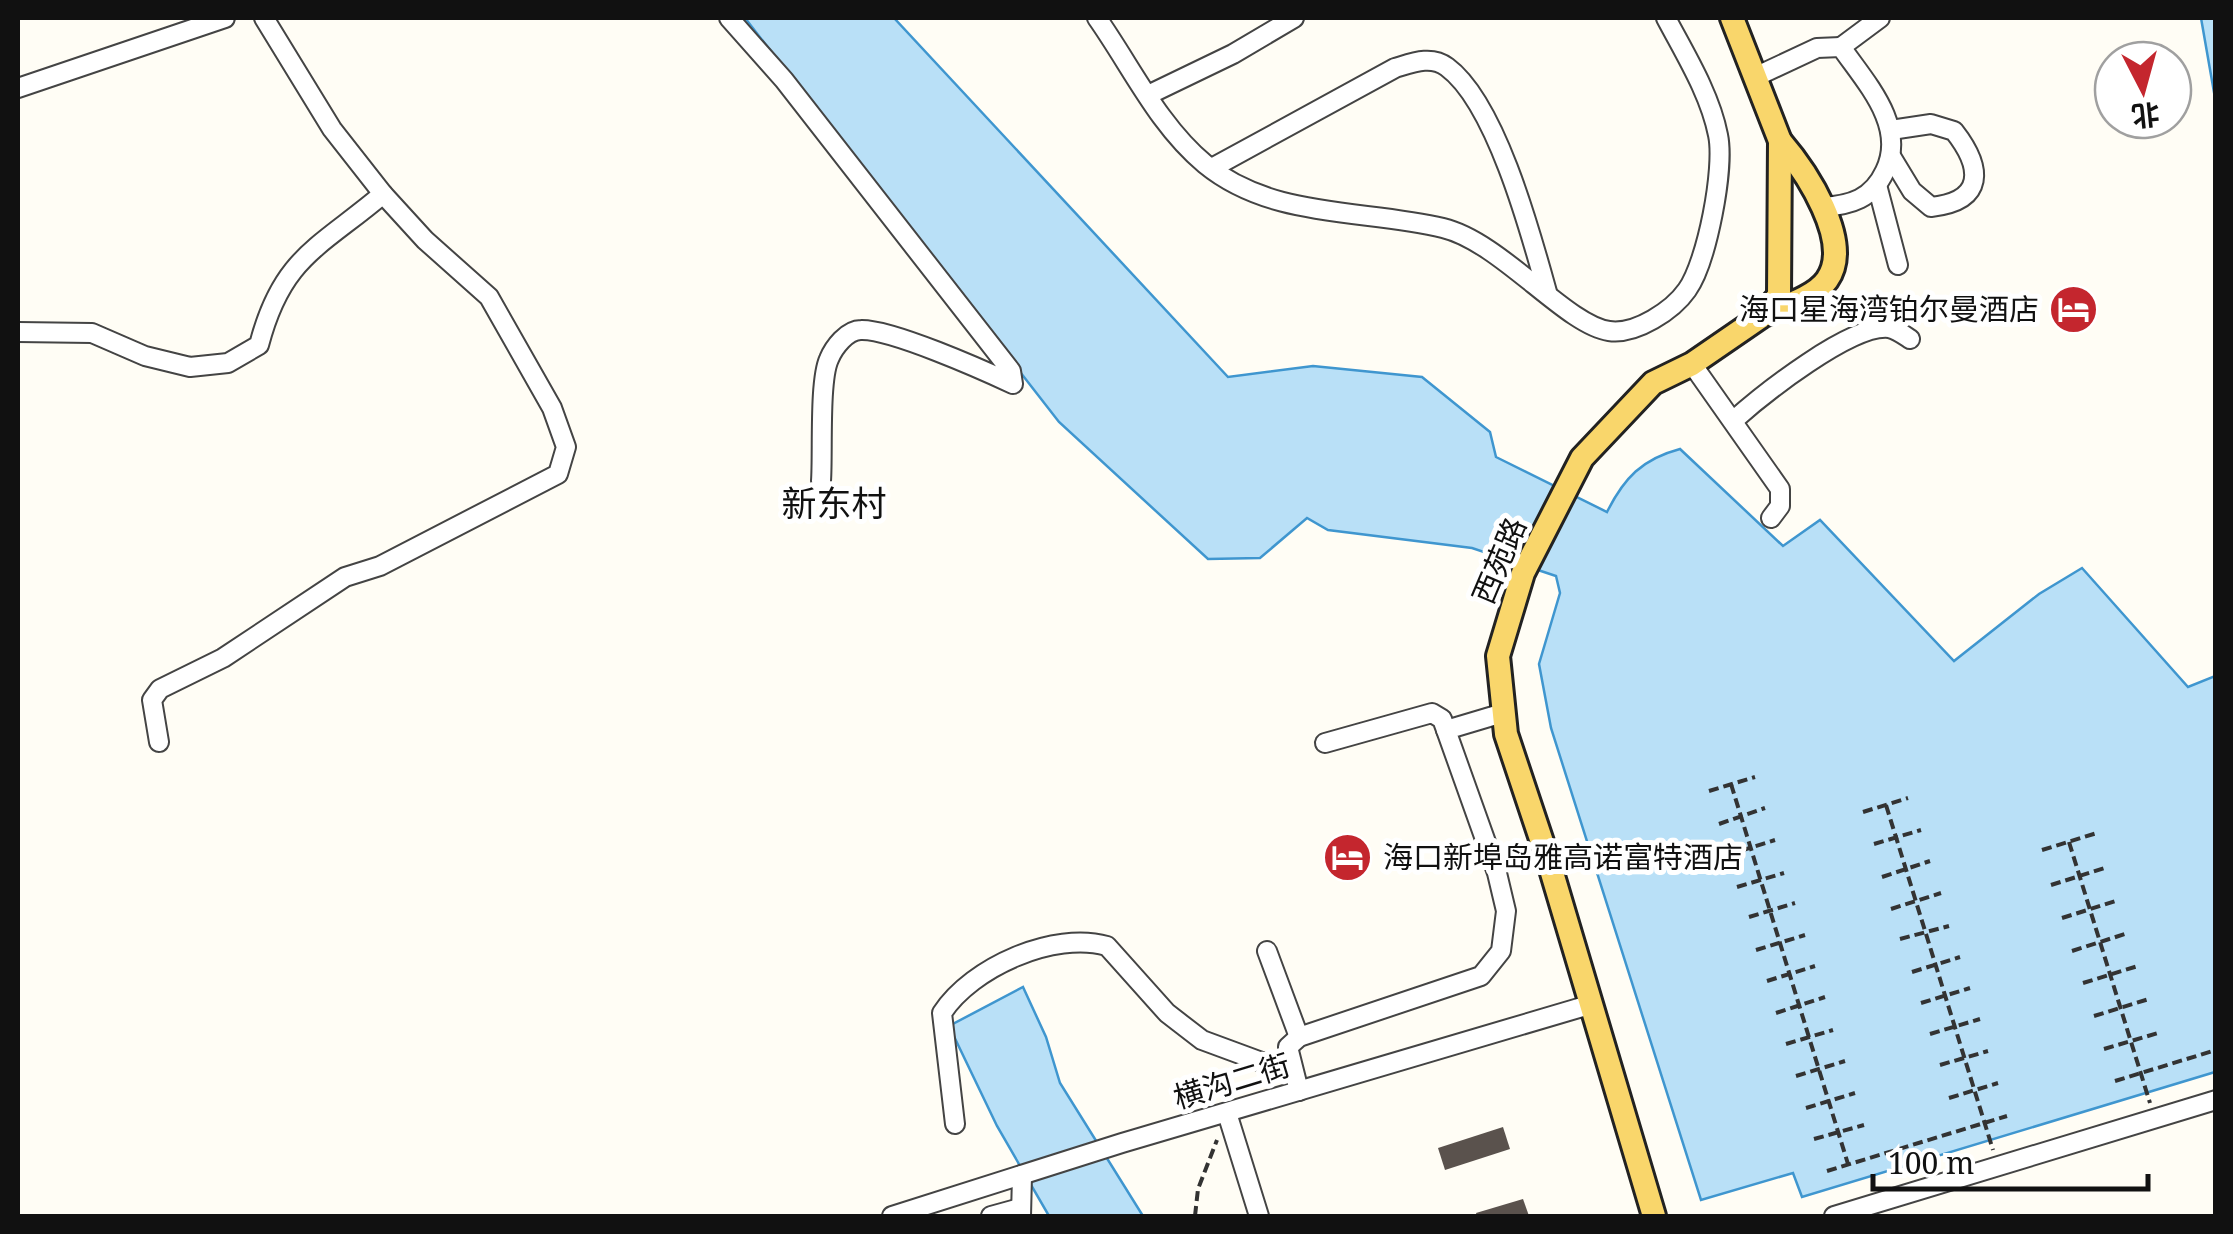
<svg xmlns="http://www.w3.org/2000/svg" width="2233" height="1234" viewBox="0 0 2233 1234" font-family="'Noto Serif','Noto Sans SC',serif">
<rect width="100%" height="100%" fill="#fffdf5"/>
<g fill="#b9e0f7" stroke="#3f96cf" stroke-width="2.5">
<path d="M745,18H894L1228,377L1313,366L1422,377L1490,432L1496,457L1607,512C1624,478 1642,459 1680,449L1783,546L1820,520L1954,661L2039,594L2082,568L2188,687L2215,676V1072L1802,1197L1793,1173L1701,1200L1551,728L1539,664L1560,593L1556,576L1472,548L1328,530L1307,518L1260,558L1208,559L1059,422Z"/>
<path d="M2201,18H2215V98Z"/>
<path d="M1023,987L1046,1037L1060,1083L1143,1216H1049L997,1126L949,1026Z"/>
</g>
<g fill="#5a524d">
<path d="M1503,1127L1510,1149L1445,1170L1438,1148Z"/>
<path d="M1523,1199L1529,1216H1477L1476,1213Z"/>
</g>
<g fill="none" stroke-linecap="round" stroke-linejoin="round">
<defs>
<g id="minor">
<path d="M729,18L784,80L1011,371L1013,384C983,370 891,329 861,330C847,330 834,347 829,359C819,381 823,453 821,481"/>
<path d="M1097,18C1131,66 1158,125 1205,164C1272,219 1363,209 1443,228C1501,242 1566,325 1609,331C1636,335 1673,310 1687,290C1707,262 1725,168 1718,135C1710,94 1685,54 1666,18"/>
<path d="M1841,47L1880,18"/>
<path d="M1755,77L1817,48L1841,47C1866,83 1907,126 1885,171C1872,199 1851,205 1823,207"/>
<path d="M18,88L225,18"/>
<path d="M1148,95L1233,54L1294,18"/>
<path d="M1891,130L1931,124L1954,131C1983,168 1985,201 1931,207L1912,191L1892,158"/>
<path d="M1212,168L1395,68C1412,63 1431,55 1447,67C1496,103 1531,234 1547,292"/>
<path d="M1877,185L1898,265"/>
<path d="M18,332L92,333L145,356L190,367L228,363L259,345C282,257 319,248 383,194"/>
<path d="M1692,364L1780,489V506L1771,518"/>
<path d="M1734,420C1762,395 1851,324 1889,328C1896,329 1904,335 1910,339"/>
<path d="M159,742L152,700L160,689L223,658L345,577L380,566L558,474L566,447L552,408L489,297L425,240L383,194L332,129L264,18"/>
<path d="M1325,743L1432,713L1442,719L1446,730"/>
<path d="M1267,951L1299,1037"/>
<path d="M1299,1091L1288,1047L1299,1037L1481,976L1501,951L1506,911L1497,873L1446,730L1503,713"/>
<path d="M1227,1113L1259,1216"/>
<path d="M955,1124L942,1013C972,967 1054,931 1107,946L1167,1013L1202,1040L1267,1064H1290"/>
<path d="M892,1216L1122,1143L1589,1005"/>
<path d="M991,1216L1020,1208"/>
<path d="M1021,1216L1022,1175"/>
<path d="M1834,1216L2216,1100"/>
</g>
<g id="major">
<path d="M1766,314C1785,306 1815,297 1827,280C1854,242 1805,170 1780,141"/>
<path d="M1654,1216L1550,866L1506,734L1498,656L1523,573L1582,458L1653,383L1692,364L1759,318L1779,296L1780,141L1732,18"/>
</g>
</defs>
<use href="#minor" stroke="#444" stroke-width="22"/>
<use href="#major" stroke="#222" stroke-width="28"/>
<g stroke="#333" stroke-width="4" stroke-dasharray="10 5" stroke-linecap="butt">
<path d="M1731,784L1848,1164"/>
<path d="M1709,791L1755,777"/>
<path d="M1886,805L1993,1150"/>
<path d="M1863,812L1908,798"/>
<path d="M1719,824L1765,808"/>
<path d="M2069,842L2150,1103"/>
<path d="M1874,844L1921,830"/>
<path d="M2042,850L2097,833"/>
<path d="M1727,855L1775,840"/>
<path d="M1882,877L1930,861"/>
<path d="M2051,885L2108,867"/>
<path d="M1737,887L1784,873"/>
<path d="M1891,909L1941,893"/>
<path d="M1749,917L1795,903"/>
<path d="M2062,918L2119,900"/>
<path d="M1900,939L1949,926"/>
<path d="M1756,950L1805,935"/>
<path d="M2072,951L2128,933"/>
<path d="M1912,972L1960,957"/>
<path d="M1767,981L1815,966"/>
<path d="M2083,983L2138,966"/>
<path d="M1921,1003L1970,988"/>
<path d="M1776,1013L1825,997"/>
<path d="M2094,1016L2149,999"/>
<path d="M1930,1034L1980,1019"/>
<path d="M1786,1044L1833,1030"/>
<path d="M2104,1049L2158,1033"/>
<path d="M1940,1065L1988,1051"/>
<path d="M1796,1076L1845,1061"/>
<path d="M2115,1081L2216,1050"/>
<path d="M1949,1098L1998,1083"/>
<path d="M1806,1108L1855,1093"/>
<path d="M1814,1139L1864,1125"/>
<path d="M1827,1171L2007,1116"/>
<path d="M1195,1216L1198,1189L1217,1140"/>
</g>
<use href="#minor" stroke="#fff" stroke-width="18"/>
<use href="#major" stroke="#f9d66b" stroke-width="22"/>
</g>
<defs>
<symbol id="hotel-disc" viewBox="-11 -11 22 22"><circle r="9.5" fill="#c4262e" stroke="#fff"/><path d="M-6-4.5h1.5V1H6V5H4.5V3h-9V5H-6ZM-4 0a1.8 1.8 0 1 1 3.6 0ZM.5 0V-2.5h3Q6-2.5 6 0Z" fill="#fff"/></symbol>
</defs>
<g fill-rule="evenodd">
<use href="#hotel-disc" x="2046" y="282" width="55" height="55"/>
<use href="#hotel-disc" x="1320" y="830" width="55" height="55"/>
</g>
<g text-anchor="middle" stroke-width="10" stroke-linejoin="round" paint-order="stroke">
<g font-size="30" fill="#111" stroke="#fff" text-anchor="end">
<text x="2039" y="320">海口星海湾铂尔曼酒店</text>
<text x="1383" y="868" text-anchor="start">海口新埠岛雅高诺富特酒店</text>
</g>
<g font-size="30" fill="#111" stroke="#fff">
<text transform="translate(1500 561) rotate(-67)" y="10">西苑路</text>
<text transform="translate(1232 1082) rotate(-17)" y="10">横沟二街</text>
</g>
<g font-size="35" fill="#111" stroke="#fff">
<text x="834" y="516">新东村</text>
</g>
</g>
<rect width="2233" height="1234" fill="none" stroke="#111111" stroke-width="40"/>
<g transform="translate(2143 90) rotate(174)"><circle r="48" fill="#ffffff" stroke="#a0a0a0" stroke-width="2.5"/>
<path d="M0-8L18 38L0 25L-18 38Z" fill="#c4262e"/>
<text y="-15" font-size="28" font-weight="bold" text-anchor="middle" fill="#111111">北</text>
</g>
<path d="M1873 1174v15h275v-15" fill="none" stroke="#111111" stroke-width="5"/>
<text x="1888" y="1174" font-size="30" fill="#111111" stroke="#ffffff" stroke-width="8" paint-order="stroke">100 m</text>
</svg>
